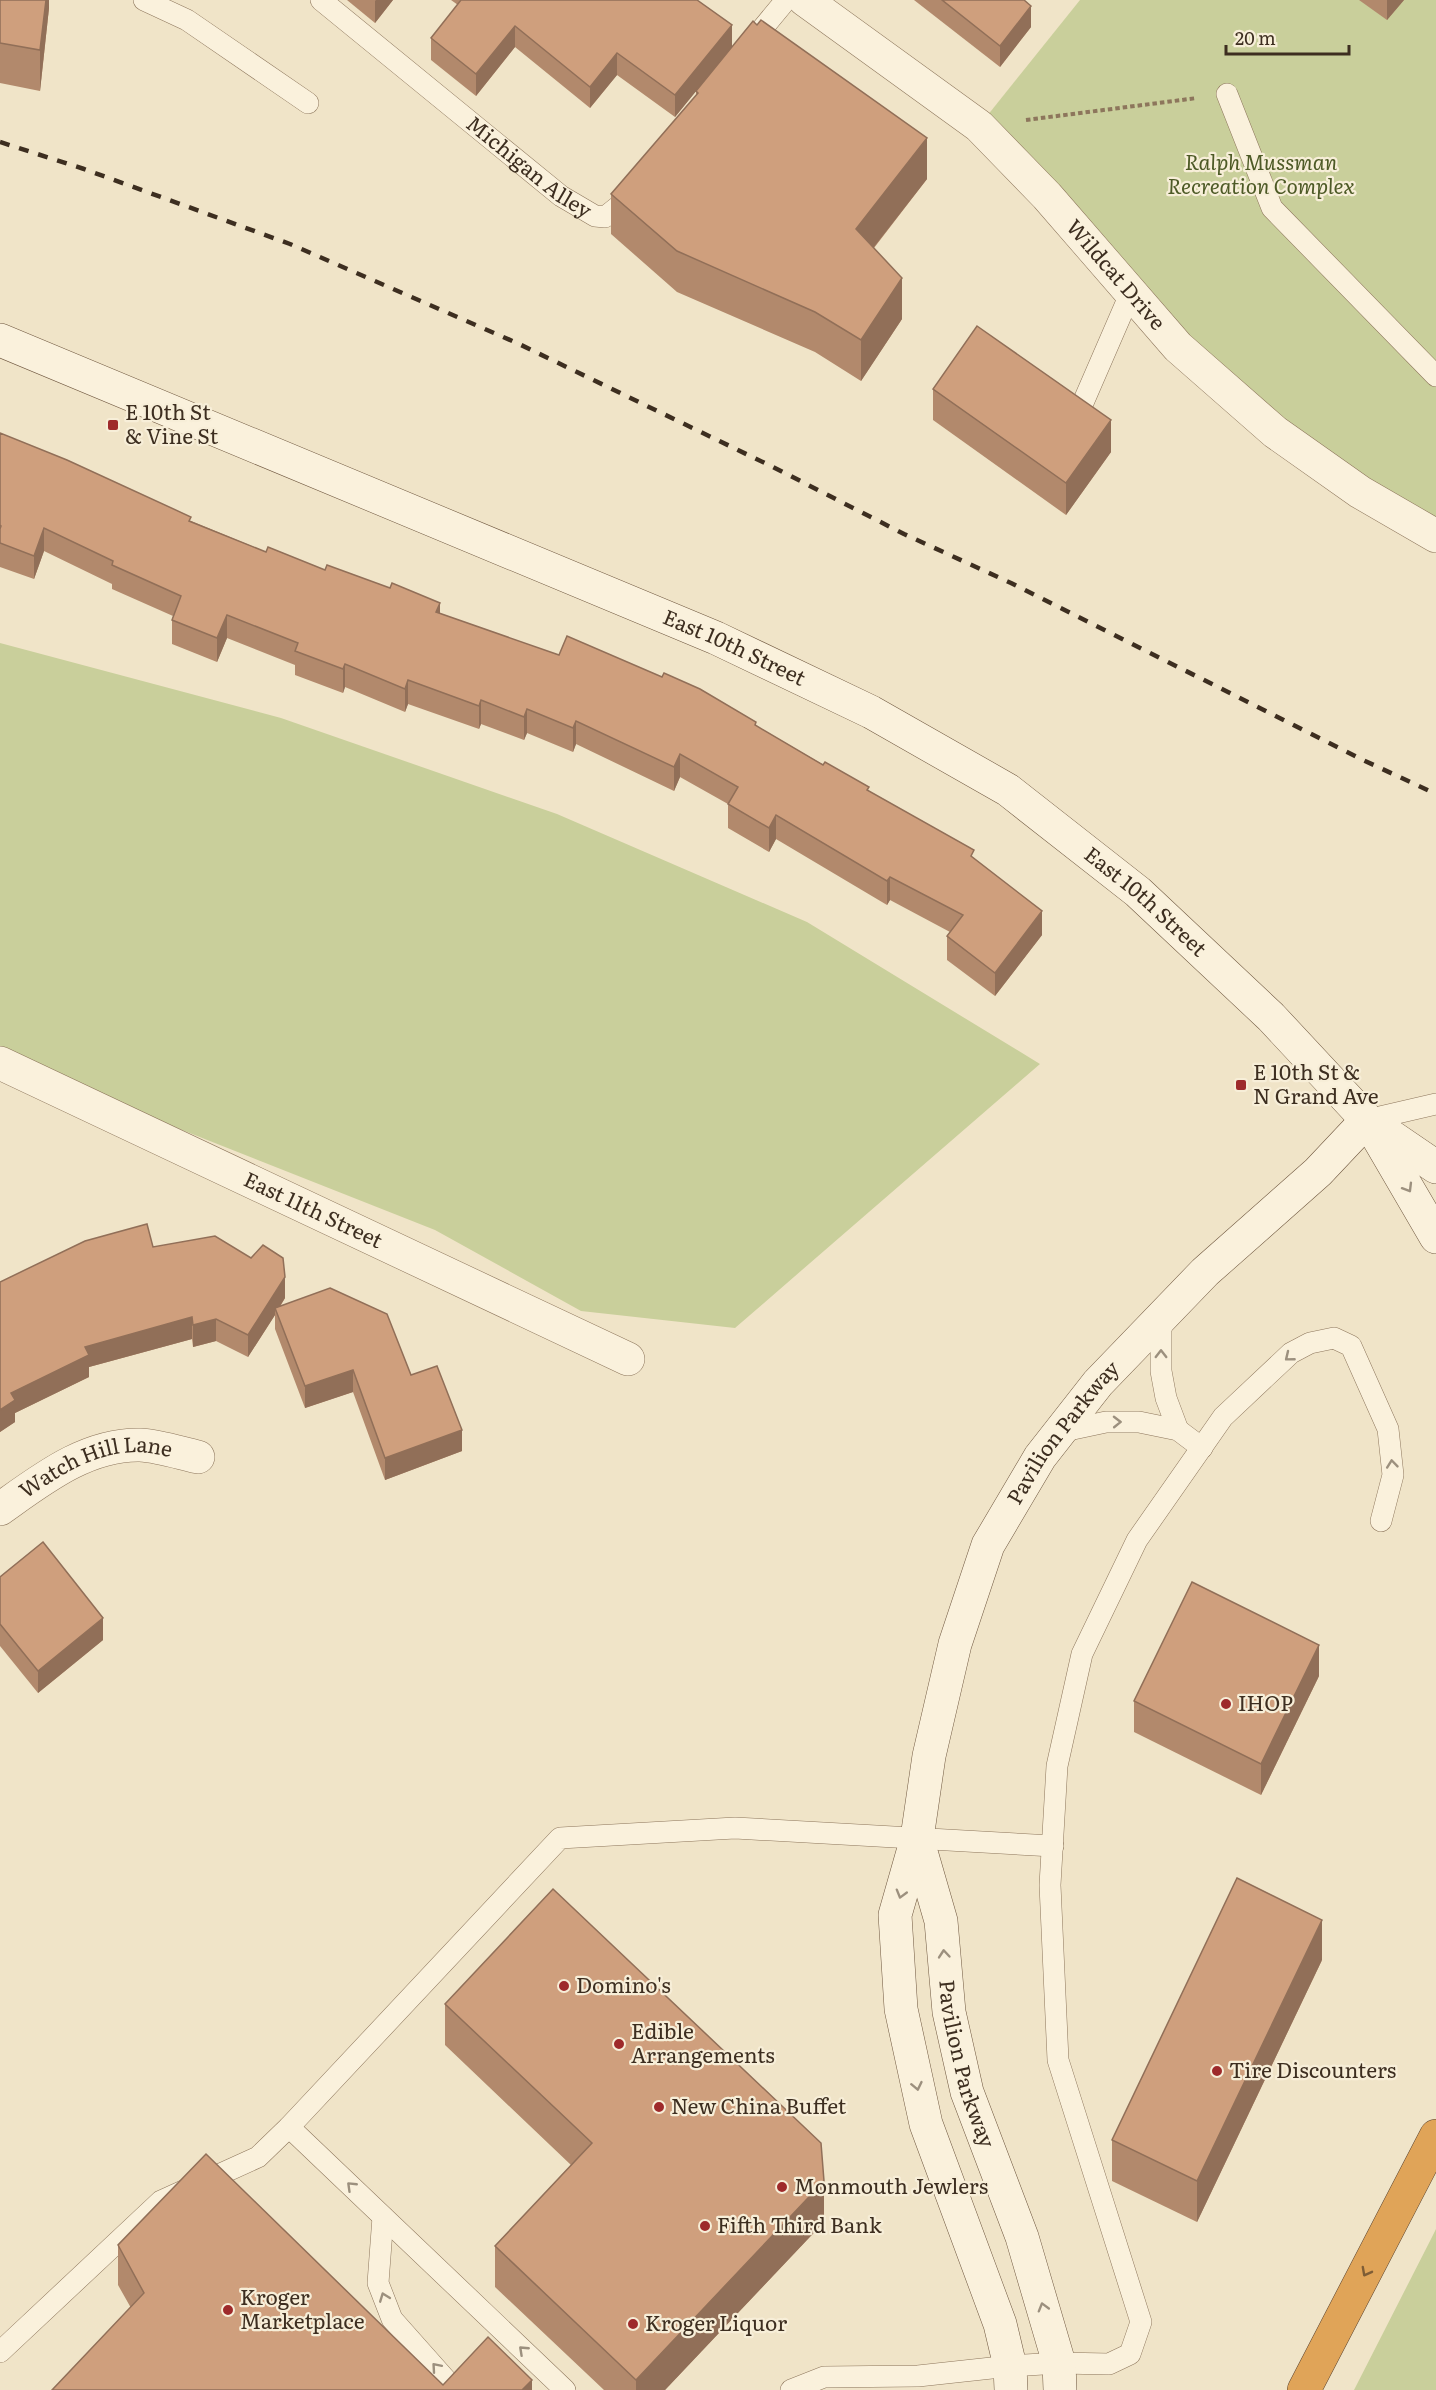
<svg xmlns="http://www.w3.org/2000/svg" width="1436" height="2390" viewBox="0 0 1436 2390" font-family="Literata,serif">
<rect width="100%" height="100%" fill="#f0e4c8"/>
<g fill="#c9cf9b">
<path d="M1080,0H1436V536L1275,432L979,126Z"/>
<path d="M0,643L281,718L557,814L807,922L1040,1064L735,1328L581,1311L435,1230L0,1058Z"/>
<path d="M1436,2229V2390H1354L1430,2241Z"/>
</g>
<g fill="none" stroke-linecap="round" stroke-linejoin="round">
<defs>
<g id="lane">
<path d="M144,0L187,20L308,103"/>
<path id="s1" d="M321,0L561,196L595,216L605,217L620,205L630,192"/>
<path d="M748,46L786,0"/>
<path d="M1227,94L1272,208L1436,376"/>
<path d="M1082,405L1131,292"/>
<path d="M1367,1120L1436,1104"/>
<path d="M1161,1317V1371L1166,1398L1178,1430"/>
<path d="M1059,1432L1106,1422H1139L1178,1430L1202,1448"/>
<path d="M289,2127L565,2390"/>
<path d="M383,2217L378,2283L392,2319L455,2390"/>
<path d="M0,2352L161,2201L258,2157L289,2127L560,1838L735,1828L1053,1846"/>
<path d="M791,2390L824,2377L918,2376L1010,2366L1059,2363L1109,2364L1130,2354L1141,2322L1058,2060L1050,1885L1057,1766L1082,1654L1137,1540L1223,1417L1291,1353L1310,1343L1334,1338L1351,1346L1388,1429L1393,1475L1381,1521"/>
</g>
<g id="street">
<path id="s2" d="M805,0L979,126L1047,196L1178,347L1275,432L1360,492L1436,536"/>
<path id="s3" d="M0,1063L628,1359"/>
<path id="s4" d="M0,1509C41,1480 86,1444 140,1445C159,1446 180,1453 198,1457"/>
</g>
<g id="secondary">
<path id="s5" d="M0,340L716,638L871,712L1008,790L1138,892L1271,1017L1367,1120L1436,1167"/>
<path d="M1373,1129L1436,1237"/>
<path id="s6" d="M917,1838L941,1921L949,2012L967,2092L1022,2237L1059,2363L1060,2390"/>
<path id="s7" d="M1011,2390L1010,2366L1000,2324L926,2124L901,2009L895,1915L917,1838L929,1756L955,1644L988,1545L1040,1457L1098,1383L1205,1272L1318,1172L1367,1120"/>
</g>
<path id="highway" d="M1304,2390L1436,2136"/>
</defs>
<use href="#lane" stroke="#8d765c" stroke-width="22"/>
<use href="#street" stroke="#8d765c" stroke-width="34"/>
<use href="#secondary" stroke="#6f573f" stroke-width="34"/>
<use href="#highway" stroke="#5b4430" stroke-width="34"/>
<path stroke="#8d765c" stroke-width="4" stroke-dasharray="4.5 3" stroke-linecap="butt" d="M1026,120L1197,98"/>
<use href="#lane" stroke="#faf1dc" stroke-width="21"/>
<use href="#street" stroke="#faf1dc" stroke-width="33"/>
<use href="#secondary" stroke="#faf1dc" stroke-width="33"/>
<use href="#highway" stroke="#e0a458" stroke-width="33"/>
<path stroke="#3d2e20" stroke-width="4.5" stroke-dasharray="10 10" stroke-linecap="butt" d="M0,142L84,169L290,244L517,343L773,467L904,534L1011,583L1363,760L1436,794"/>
</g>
<g fill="#b2896c">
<path d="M0,0H49V8L40,91L0,83Z"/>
<path d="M347,0H393L375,23Z"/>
<path d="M451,0H697L732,47L927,179L874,248L902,319L861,381L815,352L677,292L611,234V194L696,96V91L675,117L617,75L590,108L515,47L476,96L431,60V38L458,5Z"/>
<path d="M914,0H1024L1031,27L1000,67Z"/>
<path d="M1359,0H1404L1387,20Z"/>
<path d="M933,389L1111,452L1066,515L933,420Z"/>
<path d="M0,433L191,521L266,552L756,726L869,791L974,858L1042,935L995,996L947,960V936L950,932L890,900L887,905L776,839L769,852L728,828V804L680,777L674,791L576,744L573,752L527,733L524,740L481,724L479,729L408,704L405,712L345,687L343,693L295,675V665L227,638L217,662L172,644V620L173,616L112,589V584L44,551L34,579L0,567Z"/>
<path d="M153,1247L285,1298L281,1305L411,1375L462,1451L385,1480L353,1392L305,1408L275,1329V1315L248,1357L216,1341L193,1347L192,1339L89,1367V1377L15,1413V1422L0,1432V1282Z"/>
<path d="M0,1577L103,1640L38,1693L0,1646Z"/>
<path d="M1319,1676L1261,1795L1134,1732V1701Z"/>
<path d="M1322,1960L1197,2222L1112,2181V2140Z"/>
<path d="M445,2004L824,2222L665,2390H604L495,2287V2246L571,2165L445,2045Z"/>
<path d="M118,2245L443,2385L532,2390H52L131,2308L118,2285Z"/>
</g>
<g fill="#916f58">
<path d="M46,0H49V8L40,91V50Z"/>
<path d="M376,0H393L375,23V1Z"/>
<path d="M1387,0H1404L1387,20Z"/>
<path d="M1031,6V27L1000,67V46Z"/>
<path d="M732,25V47L675,117V95Z"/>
<path d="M515,26V47L476,96V74Z"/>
<path d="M617,53V75L590,108V87Z"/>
<path d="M927,138V179L856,270V229Z"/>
<path d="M902,278V319L861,381V340Z"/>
<path d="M1111,420V452L1066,515V483Z"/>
<path d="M44,528V551L34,579V556Z"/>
<path d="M440,603V627L436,612Z"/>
<path d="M227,615V638L217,662V638Z"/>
<path d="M345,664V687L343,693V669Z"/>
<path d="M408,680V704L405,712V689Z"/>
<path d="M481,700V724L479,729V706Z"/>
<path d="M527,709V733L524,740V717Z"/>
<path d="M576,721V744L573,752V728Z"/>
<path d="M680,754V777L674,791V767Z"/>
<path d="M776,815V839L769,852V828Z"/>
<path d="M890,877V900L887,905V881Z"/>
<path d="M1042,911V935L995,996V973Z"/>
<path d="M285,1277V1298L276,1312L275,1308V1315L248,1357V1335Z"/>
<path d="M192,1317V1339L89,1367V1377L15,1413V1422L0,1432V1410L11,1393L85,1347Z"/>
<path d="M216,1319V1341L193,1347V1325Z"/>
<path d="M353,1370V1392L305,1408V1386Z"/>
<path d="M462,1430V1451L385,1480V1458Z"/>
<path d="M103,1618V1640L38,1693V1671Z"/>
<path d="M1319,1645V1676L1261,1795V1764Z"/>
<path d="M1322,1920V1960L1197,2222V2181Z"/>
<path d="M824,2181V2222L665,2390H636V2380Z"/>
<path d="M532,2380V2390H522Z"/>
</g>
<g fill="#cf9f7d" stroke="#916f58" stroke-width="1.5">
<path d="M0,0H46L40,50L0,43Z"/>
<path d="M461,0H697L732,25L675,95L617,53L590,87L515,26L476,74L431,38Z"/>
<path d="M942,0H1024L1031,6L1000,46Z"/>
<path d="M761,20L927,138L856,229L902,278L861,340L815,312L677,251L611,194L698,93L696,91L753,21L757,25Z"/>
<path d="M977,326L1111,420L1066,483L933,389Z"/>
<path d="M0,433L67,460L191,517L189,521L266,552L268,547L325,570L327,565L390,588L392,583L440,603L436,612L559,655L567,636L662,677L664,673L700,689L756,722L755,725L823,765L825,762L869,787L867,790L974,850L971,856L1042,911L995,973L947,936L963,915L890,877L887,881L776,815L769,828L728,804L738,787L680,754L674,767L576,721L573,728L527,709L524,717L481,700L479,706L408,680L405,689L345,664L343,669L295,651L298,643L227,615L217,638L172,620L181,596L112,565L113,561L44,528L34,556L0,543V529L1,526L0,525Z"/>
<path d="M147,1224L153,1247L215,1236L251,1258L263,1245L283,1258L285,1277L248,1335L216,1319L193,1325L192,1317L85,1347L89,1355L11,1393L15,1400L0,1410V1282L85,1241Z"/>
<path d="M330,1288L387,1314L411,1375L437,1366L462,1430L385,1458L353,1370L305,1386L275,1308Z"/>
<path d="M43,1542L103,1618L38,1671L0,1624V1577Z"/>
<path d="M1192,1582L1319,1645L1261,1764L1134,1701Z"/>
<path d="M1237,1878L1322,1920L1197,2181L1112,2140Z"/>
<path d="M553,1889L821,2143L824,2181L636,2380L495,2246L592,2143L445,2004Z"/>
<path d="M206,2154L443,2385L488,2337L532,2380L522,2390H52L144,2293L118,2245Z"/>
</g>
<defs><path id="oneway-chevron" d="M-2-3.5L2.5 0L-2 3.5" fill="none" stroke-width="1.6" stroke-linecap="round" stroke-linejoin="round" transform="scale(1.5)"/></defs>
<g stroke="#9c907e">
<use href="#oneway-chevron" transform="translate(1408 1188) rotate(59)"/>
<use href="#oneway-chevron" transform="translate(1161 1354) rotate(-90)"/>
<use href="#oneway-chevron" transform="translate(1289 1357) rotate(141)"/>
<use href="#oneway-chevron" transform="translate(1117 1422) rotate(-1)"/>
<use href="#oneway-chevron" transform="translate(1392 1464) rotate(-96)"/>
<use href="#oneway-chevron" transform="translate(901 1894) rotate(106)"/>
<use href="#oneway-chevron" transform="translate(944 1954) rotate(-95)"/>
<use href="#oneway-chevron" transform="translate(917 2086) rotate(78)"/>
<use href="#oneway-chevron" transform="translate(351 2186) rotate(-136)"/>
<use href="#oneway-chevron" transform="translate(384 2297) rotate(-111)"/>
<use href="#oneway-chevron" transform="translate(1043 2307) rotate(-106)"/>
<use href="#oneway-chevron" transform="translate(523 2350) rotate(-137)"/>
<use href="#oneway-chevron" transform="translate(436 2367) rotate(-131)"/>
</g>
<use stroke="#7e5d36" href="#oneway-chevron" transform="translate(1366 2272) rotate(118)"/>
<g fill="#9e2a2b" stroke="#f7eed8" stroke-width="2">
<rect x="107" y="419" width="12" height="12" rx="3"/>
<rect x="1235" y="1079" width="12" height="12" rx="3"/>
<circle cx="1226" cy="1704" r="6"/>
<circle cx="564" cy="1986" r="6"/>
<circle cx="619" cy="2044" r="6"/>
<circle cx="1217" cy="2071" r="6"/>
<circle cx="659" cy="2107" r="6"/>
<circle cx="782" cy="2187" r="6"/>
<circle cx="705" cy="2226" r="6"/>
<circle cx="228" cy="2310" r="6"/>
<circle cx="633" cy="2324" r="6"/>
</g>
<g text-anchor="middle" stroke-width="4.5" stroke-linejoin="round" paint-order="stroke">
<g font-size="21" font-style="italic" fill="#4d5a26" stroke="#f7eed8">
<text x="1261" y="170">Ralph Mussman<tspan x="1261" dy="24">Recreation Complex</tspan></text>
</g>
<g font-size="21" fill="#3d2e20" stroke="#f7eed8">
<text dy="7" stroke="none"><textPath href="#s1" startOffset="267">Michigan Alley</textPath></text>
<text dy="7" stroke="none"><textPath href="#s2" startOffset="417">Wildcat Drive</textPath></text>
<text dy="7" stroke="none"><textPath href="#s5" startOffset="796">East 10th Street</textPath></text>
<text dy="7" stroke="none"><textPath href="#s5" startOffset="1282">East 10th Street</textPath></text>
<text dy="7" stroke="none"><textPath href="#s3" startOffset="346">East 11th Street</textPath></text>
<text dy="7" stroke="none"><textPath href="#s7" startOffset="1010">Pavilion Parkway</textPath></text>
<text dy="7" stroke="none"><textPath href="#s4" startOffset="108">Watch Hill Lane</textPath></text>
<text dy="7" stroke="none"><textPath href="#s6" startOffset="232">Pavilion Parkway</textPath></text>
</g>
<g font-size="21" fill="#3d2e20" stroke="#f7eed8" text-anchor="start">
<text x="125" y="420">E 10th St<tspan x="125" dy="24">&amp; Vine St</tspan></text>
<text x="1253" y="1080">E 10th St &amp;<tspan x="1253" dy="24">N Grand Ave</tspan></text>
<text x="1238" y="1711">IHOP</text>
<text x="576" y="1993">Domino's</text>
<text x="631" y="2039">Edible<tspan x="631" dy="24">Arrangements</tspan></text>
<text x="1229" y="2078">Tire Discounters</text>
<text x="671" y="2114">New China Buffet</text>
<text x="794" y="2194">Monmouth Jewlers</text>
<text x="717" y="2233">Fifth Third Bank</text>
<text x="240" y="2305">Kroger<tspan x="240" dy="24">Marketplace</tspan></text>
<text x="645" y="2331">Kroger Liquor</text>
</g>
</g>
<path d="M1226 45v9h123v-9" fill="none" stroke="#3d2e20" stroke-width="3"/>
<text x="1235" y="45" font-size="18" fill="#3d2e20" stroke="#f7eed8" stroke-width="4.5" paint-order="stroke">20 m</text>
</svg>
